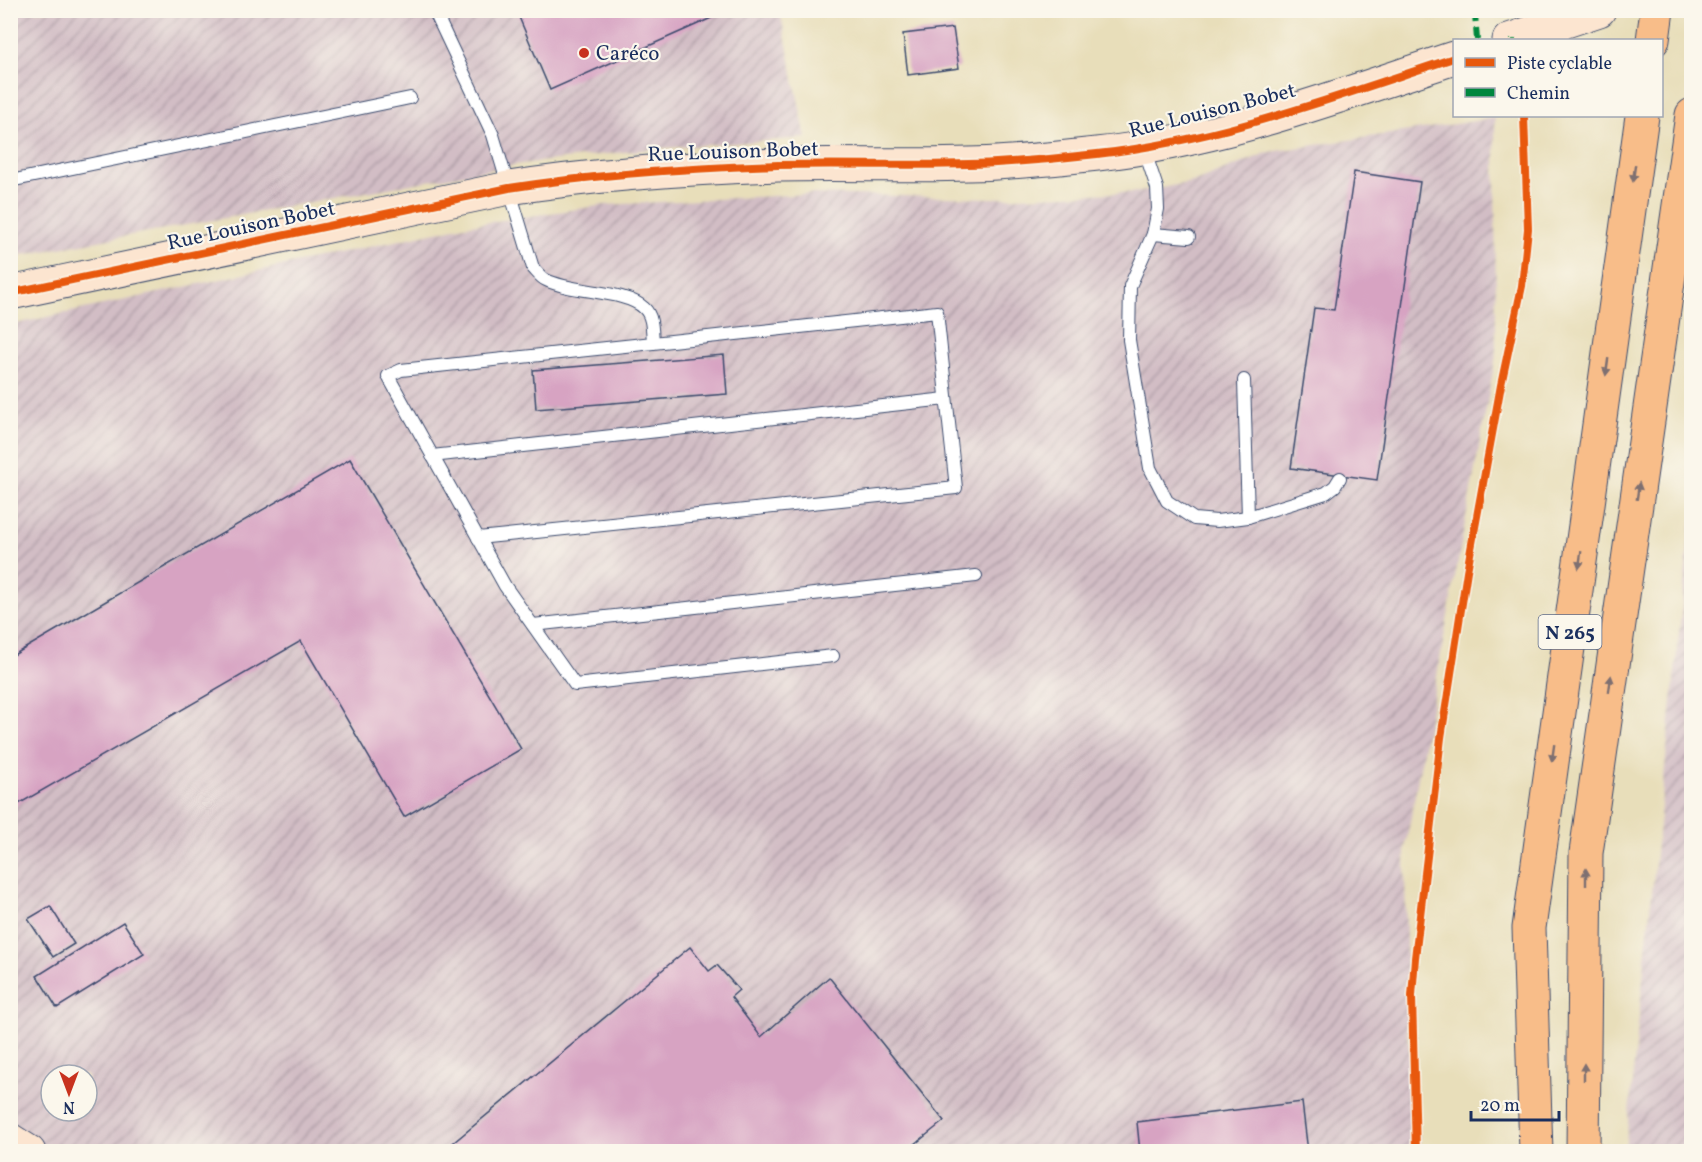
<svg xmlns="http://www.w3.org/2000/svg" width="1702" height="1162" viewBox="0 0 1702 1162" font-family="Vollkorn,serif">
<defs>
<pattern id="industrial-furrows" width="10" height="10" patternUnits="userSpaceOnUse" patternTransform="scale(1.5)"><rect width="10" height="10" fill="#d2bdc5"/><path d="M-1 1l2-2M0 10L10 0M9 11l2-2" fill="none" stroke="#aa9aa3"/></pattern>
</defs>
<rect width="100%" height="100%" fill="#fbf7ec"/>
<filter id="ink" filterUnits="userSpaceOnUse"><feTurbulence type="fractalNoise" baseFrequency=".0167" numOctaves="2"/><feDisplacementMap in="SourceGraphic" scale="12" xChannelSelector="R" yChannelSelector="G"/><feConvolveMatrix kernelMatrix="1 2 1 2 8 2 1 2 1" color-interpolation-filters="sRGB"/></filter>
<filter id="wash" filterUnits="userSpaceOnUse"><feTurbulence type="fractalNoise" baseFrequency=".008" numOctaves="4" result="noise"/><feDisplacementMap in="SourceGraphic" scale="24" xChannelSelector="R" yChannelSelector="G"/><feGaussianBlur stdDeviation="1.35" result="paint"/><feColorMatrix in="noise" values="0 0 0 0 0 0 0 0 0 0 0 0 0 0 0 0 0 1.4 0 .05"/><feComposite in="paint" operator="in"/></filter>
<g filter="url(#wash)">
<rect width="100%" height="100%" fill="#e8deba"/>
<g fill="url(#industrial-furrows)" fill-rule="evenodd">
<path d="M11,11H780L806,138L651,149L521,164L11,257Z"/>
<path d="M1495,118L1496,355L1405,849L1407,1029L1421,1151L11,1152V325L464,226L604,205L811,194L993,198L1140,192L1197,181L1269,152ZM51,1075H87V1111H51Z"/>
<path d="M1691,518V1151H1625Z"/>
</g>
<g id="blocks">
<g fill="#d7a3c2">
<path d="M516,10H716L718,15L550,90Z"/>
<path d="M953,28L959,68L908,75L903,34Z"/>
<path d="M1354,172L1420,182L1377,480L1291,468L1314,308L1334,310Z"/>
<path d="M724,355L727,394L536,409L533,370Z"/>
<path d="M350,459L521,749L404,817L301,641L10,809V657Z"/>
<path d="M50,906L74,944L53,957L28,919Z"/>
<path d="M123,922L144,954L57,1008L37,976Z"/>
<path d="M690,947L709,971L717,965L739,990L731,997L761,1037L829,977L944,1121L905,1152H442Z"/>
<path d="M1302,1102L1308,1152H1140L1137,1122Z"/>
</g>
</g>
</g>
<g filter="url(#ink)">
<use href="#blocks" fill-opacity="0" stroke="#3a496c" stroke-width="1.5"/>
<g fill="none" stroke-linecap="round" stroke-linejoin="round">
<defs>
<g id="lane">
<path d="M434,10L493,135L533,268C537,272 541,278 546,280C572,293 626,290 644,308C653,316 652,331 653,343L401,370L388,376L505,586L575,685L833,656"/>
<path d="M1144,149L1157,188L1158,209L1153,234L1130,286L1129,340L1150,468L1167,501L1194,519L1217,521L1248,517L1326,493L1335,486L1340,478"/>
<path d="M10,181L410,98"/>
<path d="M1153,234L1189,237"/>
<path d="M1244,380L1248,517"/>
<path d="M432,456L946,399"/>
<path d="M478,538L956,488L937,312L653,343"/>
<path d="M533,625L976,576"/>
</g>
<g id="secondary">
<path d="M1509,40L1599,10"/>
<path d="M10,293L509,188C598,174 689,168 778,165C851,163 924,167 996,163C1029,161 1063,158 1097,154C1219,141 1338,96 1454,58"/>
<path d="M10,1140L29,1152"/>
</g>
<g id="highway">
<path d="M1653,40L1657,10"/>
<path d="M1536,1152L1529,928L1642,116"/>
<path d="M1583,1152L1586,853L1692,115"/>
</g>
</defs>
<use href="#lane" stroke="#3a496c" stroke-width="14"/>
<use href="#secondary" stroke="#3a496c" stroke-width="35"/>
<use href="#highway" stroke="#3a496c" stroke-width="35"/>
<use href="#lane" stroke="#fff" stroke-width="12"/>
<use href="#secondary" stroke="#fce5d0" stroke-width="33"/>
<use href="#highway" stroke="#f8bd89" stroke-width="33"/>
<g stroke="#00873e" stroke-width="6" stroke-dasharray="12 6" stroke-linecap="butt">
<path d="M1513,39V40"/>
<path d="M1477,40L1475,14L1478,10"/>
</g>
<defs>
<g id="cycleway">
<path d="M10,293L509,188C598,174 689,168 778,165C851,163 924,167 996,163C1029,161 1063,158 1097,154C1219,141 1338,96 1454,58"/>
<path d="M1416,1152L1412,996L1415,958L1441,738L1467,571L1501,385L1522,286L1528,229L1524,116"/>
</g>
</defs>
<use href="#cycleway" stroke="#fbf7ec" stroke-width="11"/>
<use href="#cycleway" stroke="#e8590c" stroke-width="8"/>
</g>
<defs><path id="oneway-solid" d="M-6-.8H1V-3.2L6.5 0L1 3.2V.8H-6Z" transform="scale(1.5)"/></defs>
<g fill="#7e6f71">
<use href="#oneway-solid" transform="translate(1634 173) rotate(98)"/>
<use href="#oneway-solid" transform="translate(1607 367) rotate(98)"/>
<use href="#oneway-solid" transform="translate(1638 491) rotate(-82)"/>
<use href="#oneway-solid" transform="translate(1580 560) rotate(98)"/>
<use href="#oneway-solid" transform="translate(1610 684) rotate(-82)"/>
<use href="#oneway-solid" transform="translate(1553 753) rotate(98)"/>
<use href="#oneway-solid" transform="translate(1586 877) rotate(-90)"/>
<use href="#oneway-solid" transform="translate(1584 1072) rotate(-90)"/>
</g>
</g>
<circle fill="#c8321e" stroke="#fbf7ec" stroke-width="2" cx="584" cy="53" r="6"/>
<g text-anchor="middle" stroke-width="4.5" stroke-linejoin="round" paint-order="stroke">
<rect fill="#fbf7ec" stroke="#5e6b89" stroke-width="1.5" x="1538.5" y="615" width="63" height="34" rx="4.5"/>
<g font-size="20" font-weight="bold" fill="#1b2f5e">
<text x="1570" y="639">N 265</text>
</g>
<g font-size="21" fill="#1b2f5e" stroke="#fbf7ec" text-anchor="start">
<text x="596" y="60">Caréco</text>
</g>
<g font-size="21" fill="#1b2f5e" stroke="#fbf7ec">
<text transform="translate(1212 110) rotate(-14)" y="7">Rue Louison Bobet</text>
<text transform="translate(733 151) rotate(-2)" y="7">Rue Louison Bobet</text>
<text transform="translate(251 225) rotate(-12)" y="7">Rue Louison Bobet</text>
</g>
</g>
<rect width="1702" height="1162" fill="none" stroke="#fbf7ec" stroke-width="36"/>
<rect x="1453" y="39" width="210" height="78" fill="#fbf7ec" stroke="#a1a7b3" stroke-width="1.5"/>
<rect x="1465" y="58" width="30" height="9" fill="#e8590c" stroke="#a1a7b3" stroke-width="1.5"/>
<text x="1507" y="69" font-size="18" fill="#1b2f5e">Piste cyclable</text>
<rect x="1465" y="88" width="30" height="9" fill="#00873e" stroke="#a1a7b3" stroke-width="1.5"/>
<text x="1507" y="99" font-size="18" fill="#1b2f5e">Chemin</text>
<g transform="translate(69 1093) rotate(180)"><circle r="28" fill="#fbf7ec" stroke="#a1a7b3" stroke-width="1.5"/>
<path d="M0-4.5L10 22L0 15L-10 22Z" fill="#c8321e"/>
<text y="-9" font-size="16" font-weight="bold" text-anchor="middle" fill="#1b2f5e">N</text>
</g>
<path d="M1471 1111v9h88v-9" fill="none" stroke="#1b2f5e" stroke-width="3"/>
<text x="1480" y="1111" font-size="18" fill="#1b2f5e" stroke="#fbf7ec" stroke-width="4.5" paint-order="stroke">20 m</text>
</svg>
